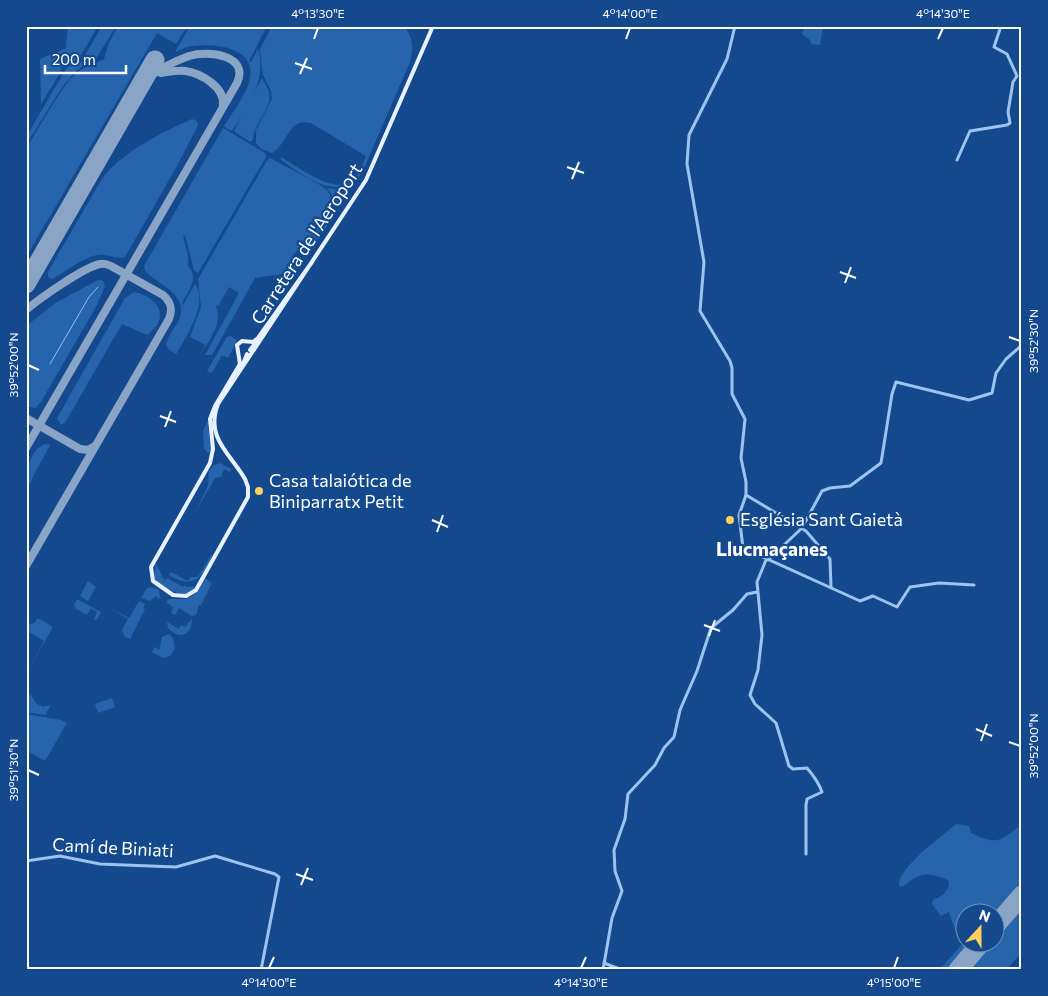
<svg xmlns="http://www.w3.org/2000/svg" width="1048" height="996" viewBox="0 0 1048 996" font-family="Commissioner,sans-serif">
<rect width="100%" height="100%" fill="#144a8d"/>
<g fill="#2664ac">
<path d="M68,26H98L78,60L63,64L59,75L41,104L40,59L66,48Z"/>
<path d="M102,26H116L97,57L77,70L62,87L26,145V137L67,67L80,64Z"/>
<path d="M118,26H187L176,44L157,33L26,257V149L54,102L70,79L82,69L104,59L109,43Z"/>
<path d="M190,26H267L249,61L251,62L258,49C267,75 249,112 231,131L224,126C232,113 244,98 249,82C259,48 217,43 193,46C187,46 181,50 175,52Z"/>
<path d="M272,26H404C413,37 414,49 410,62L364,168C361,173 360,177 355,181C333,199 299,173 280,159L281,157C298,167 335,196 353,180C359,175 363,164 366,156L311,123C288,117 288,144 272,153L261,149L256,143V130L272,99L271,91L263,75L260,49Z"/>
<path d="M805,26H823L820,45L811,44L810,40L802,34Z"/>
<path d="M262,78C264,83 268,87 269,92C273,109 253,123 253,140L250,142L234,131Z"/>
<path d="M192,119L197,121L198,125L176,168L125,257C116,260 107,253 98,255C83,257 66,272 52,279L48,277V272L103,177C126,150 160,133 192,119Z"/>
<path d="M223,128L265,153L266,157L198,273L194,270L185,235L183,236L188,256V266C200,278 188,291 182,303L183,305L195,284C209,301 186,338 176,354L169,350L166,344C168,335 175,328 179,320C189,294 160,286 146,272L144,266Z"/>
<path d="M270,158L317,183L328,191L333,201L334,216L305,258L297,251L292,256L298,265L295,272L255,278L212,355H205L239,293L229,287L219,305L221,313L219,305L216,306C223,324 210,339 200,355L205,345L190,337L201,307L198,279L266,162Z"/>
<path d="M353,185L337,208L334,198L327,188L341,190Z"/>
<path d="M98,280L103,281L105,286L97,305L41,402L35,408L26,406V326L57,302Z"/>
<path d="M134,292C159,297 171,318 147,335L122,324L66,421L61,425L57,418L125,298Z"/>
<path d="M231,336L237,341L228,358L222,355L212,373L207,371L227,337Z"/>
<path d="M210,416L208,427L212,450L208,453L204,449L203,431Z"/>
<path d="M45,444L50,445L26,490C26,474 28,451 45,444Z"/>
<path d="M220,463L231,469L230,472L224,469L221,477L215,478L195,513L208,486L209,471L214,465Z"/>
<path d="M212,554C212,559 208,564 206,568C196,585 185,585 169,575L171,572L188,581L191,577H198Z"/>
<path d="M156,563L162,576L161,578H165L162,584L167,578L181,586L196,587L186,594C173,593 163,588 154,578Z"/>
<path d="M205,578L212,583L201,605H199L196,615L192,616L179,608L175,615L171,613L173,607L166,602L169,599H185L192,596Z"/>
<path d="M88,581L96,587L88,601L80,596Z"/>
<path d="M150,587L158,589L160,595L159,600L156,596L150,601L141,598L146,589Z"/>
<path d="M77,599L101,612L97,620H94L97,612L91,608L87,615L76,609L74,605Z"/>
<path d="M139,601L145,604L143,608L145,609L130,639L124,636L122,630L128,619L106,606L129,618Z"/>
<path d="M38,618L53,627L26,674L44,641L26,630V625L34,623Z"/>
<path d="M192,619C192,636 179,640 168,628L167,622L179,629L181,625L185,627Z"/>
<path d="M169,634L173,638L175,649L170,656L163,658L152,652L155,647L159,650L162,637Z"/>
<path d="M30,694L36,703L43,707L51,705L45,715L26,712V701Z"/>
<path d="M112,698L115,707L98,713L95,704Z"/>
<path d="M26,714L61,720L67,723L45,761L26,750Z"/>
<path d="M956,824L969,826L971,833C997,846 1001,841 1022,824V887L996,918V914H966V944H974L951,970H939L965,941V930H955L949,912L941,916L932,904L933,900L943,895L949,886L948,880C936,875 925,871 913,879C908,882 906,886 899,887C896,869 942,836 956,824Z"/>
<path d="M1022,902V952L1008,968L964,970L986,944H996V933Z"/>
</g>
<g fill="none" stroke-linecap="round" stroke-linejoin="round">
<path stroke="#8fbff4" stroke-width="1" d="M50,364L89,297L98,287"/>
<g stroke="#8aa4c6" stroke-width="8">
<path d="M161,73C169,72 178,70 185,71C201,73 226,88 223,106"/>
<path d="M26,310C39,299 84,267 100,264C104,263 107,264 111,266L163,295C171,302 173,309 169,319L26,566"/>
<path d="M26,418L80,449L88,450L95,446"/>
<path d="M26,448L237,83C250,55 208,50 189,56C175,61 152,72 142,83"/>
</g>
<g stroke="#8aa4c6" stroke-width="19">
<path d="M26,284L155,60"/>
<path d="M996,925L1022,895"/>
<path d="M958,970L980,944"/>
</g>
<g stroke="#9dc4f0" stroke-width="3">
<path d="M735,26L727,59L689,135L687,164L704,262L700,311L730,361L732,368V394L745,419L741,458L746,482V495L739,515L743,548L860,601L873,596L897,607L910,587L939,583L974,585"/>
<path d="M957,160L970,131L1007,125L1010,123L1008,112L1013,82L1017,76L1007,54L994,47L1001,26"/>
<path d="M746,495L806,531L830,559L831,587"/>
<path d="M766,560L757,582L762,635L758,670L750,695L755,704L776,723L789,766L793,769L807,768C813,775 819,783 822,792L807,799L806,805V854"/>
<path d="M768,560L802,528L822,491L830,488L850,486L881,463L892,394L896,382L969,400L992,393L996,373L1006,359L1022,345"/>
<path d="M26,861L60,856L100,864L176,867L215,856L275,874L279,877L261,970"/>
<path d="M604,963L622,970"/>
<path d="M603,970L612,918L622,891L615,871L614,850L625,819L628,794L655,765L664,748L674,737L680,710L697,671L711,628L733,610L747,594L757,592"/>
</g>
<g stroke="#e7f1ff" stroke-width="4">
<path d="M312,262L258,338L253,342L242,341L237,345L240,364L215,406L210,419L213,449L210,463L151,567L153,581L173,595L186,596L196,590L248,497V487L245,479C230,453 205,438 218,404L366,180L433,26"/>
<path d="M250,350L258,340"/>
<path d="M243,364L247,354"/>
</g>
</g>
<path fill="none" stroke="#fff" stroke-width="2" d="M314,39L318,28M626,39L630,28M938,39L943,28M295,63L312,69M300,74L307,58M567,167L584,173M572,179L579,162M840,272L856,278M845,283L851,267M1009,337L1020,341M28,365L39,370M160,416L176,422M165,427L171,411M432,520L448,527M437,532L443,515M704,625L720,631M709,636L715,620M976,729L992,736M981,741L987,724M1009,742L1020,746M28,770L39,775M296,874L313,880M301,885L308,868M269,968L274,957M581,968L586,957M894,968L898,957"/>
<g fill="#ffce5d" stroke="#144a8d" stroke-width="2">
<circle cx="259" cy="491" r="5"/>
<circle cx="730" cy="520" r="5"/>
</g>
<g text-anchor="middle" stroke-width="4.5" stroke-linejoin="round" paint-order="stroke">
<g font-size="18" fill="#fff" stroke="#144a8d">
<text transform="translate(307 244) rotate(-57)" y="6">Carretera de l'Aeroport</text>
<text transform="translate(113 848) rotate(3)" y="6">Camí de Biniati</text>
</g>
<g font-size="18" fill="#fff" stroke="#144a8d" text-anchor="start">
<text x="269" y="487">Casa talaiótica de<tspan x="269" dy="21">Biniparratx Petit</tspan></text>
<text x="740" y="526">Església Sant Gaietà</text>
</g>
<g font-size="19" font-weight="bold" fill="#fff" stroke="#144a8d">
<text x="772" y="556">Llucmaçanes</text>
</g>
</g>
<rect width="1048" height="996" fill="none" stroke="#144a8d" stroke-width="55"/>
<g transform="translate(980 928) rotate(21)"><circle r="24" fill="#144a8d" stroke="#7292bb"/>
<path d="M0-4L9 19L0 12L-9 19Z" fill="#ffce5d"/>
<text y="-8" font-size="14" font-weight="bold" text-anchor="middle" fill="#ffffff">N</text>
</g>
<path d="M45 65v8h81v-8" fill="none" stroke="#ffffff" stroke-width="2.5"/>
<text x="52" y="65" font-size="15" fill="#ffffff" stroke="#144a8d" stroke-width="4" paint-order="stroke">200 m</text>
<rect x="28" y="28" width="992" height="940" fill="none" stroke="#fff" stroke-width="2"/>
<g font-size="12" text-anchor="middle" fill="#fff">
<text x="318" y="18">4°13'30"E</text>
<text x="630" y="18">4°14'00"E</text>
<text x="943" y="18">4°14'30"E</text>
<text transform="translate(1034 341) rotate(-90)" y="4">39°52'30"N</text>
<text transform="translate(14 365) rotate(-90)" y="4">39°52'00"N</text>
<text transform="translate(1034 746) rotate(-90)" y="4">39°52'00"N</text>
<text transform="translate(14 770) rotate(-90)" y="4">39°51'30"N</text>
<text x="269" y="987">4°14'00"E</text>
<text x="581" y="987">4°14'30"E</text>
<text x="894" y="987">4°15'00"E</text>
</g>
</svg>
